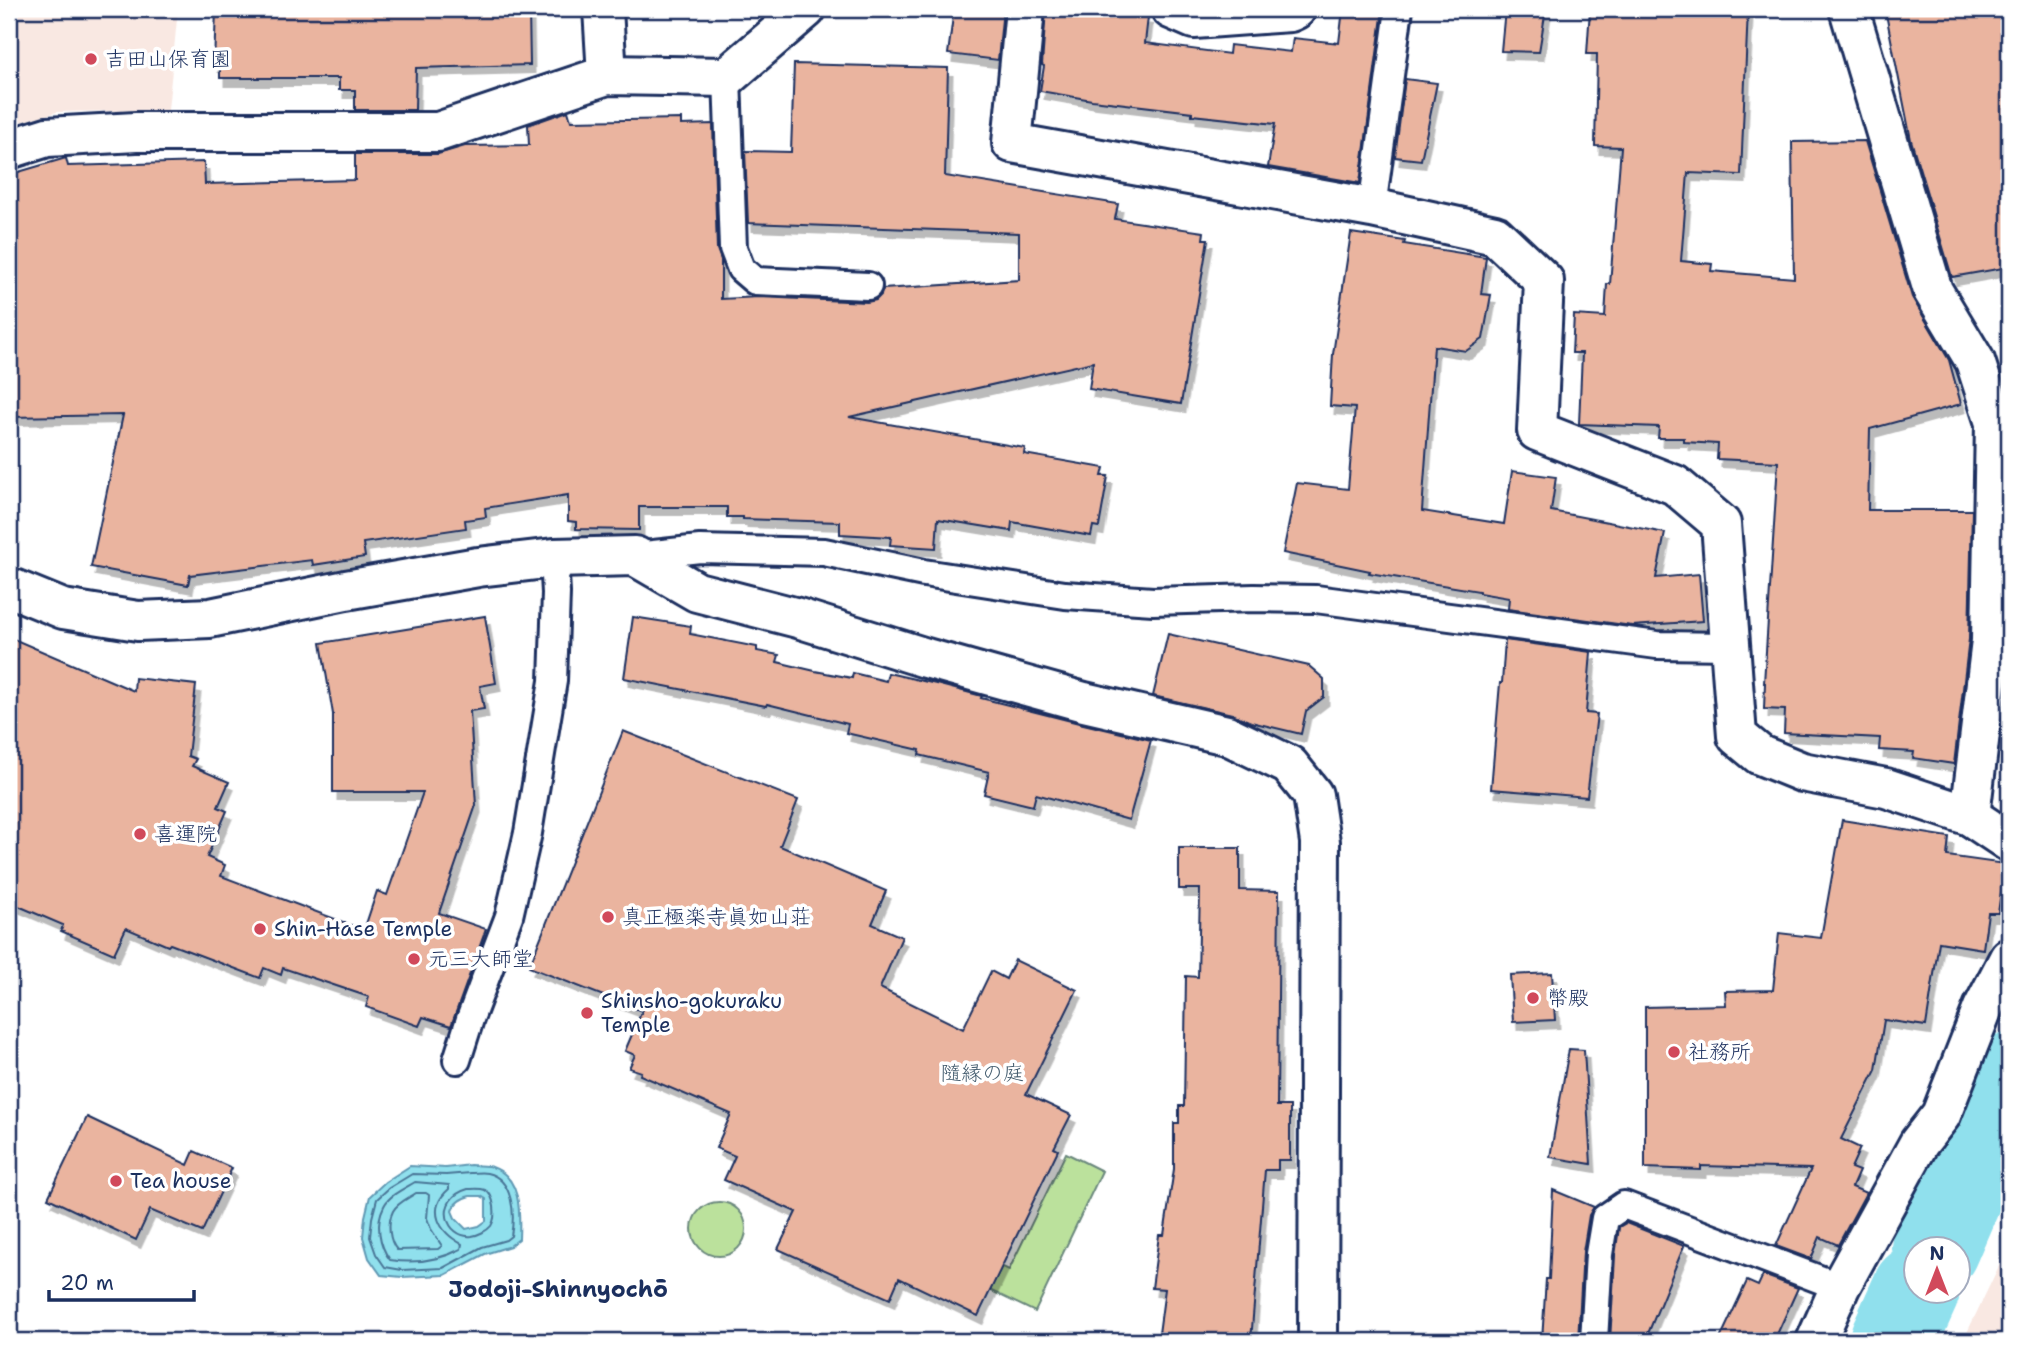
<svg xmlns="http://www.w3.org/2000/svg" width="2018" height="1350" viewBox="0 0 2018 1350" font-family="'Shantell Sans','Klee One',sans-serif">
<defs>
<filter id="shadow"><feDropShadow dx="4.5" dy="8" stdDeviation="0" flood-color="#0004"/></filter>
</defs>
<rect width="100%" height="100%" fill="#fff"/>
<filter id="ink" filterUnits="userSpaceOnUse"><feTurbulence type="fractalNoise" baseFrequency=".0143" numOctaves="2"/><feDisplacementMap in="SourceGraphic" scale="14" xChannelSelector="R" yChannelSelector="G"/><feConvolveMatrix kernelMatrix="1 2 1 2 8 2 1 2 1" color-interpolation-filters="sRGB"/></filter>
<g filter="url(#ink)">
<g fill="#f9e8e2">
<path d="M9,9H178L168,110L57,112L9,125Z"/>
<path d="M2009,1245V1341H1963Z"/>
</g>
<g fill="#bbe19c" stroke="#6b887d" stroke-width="2">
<path d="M1066,1153L1102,1171L1035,1312L915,1254L926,1230L1009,1270Z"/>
<circle cx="719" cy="1229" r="27"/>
</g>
<path fill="#90e0ed" stroke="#6199b4" stroke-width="2" fill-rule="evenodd" d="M470,1165C477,1166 486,1165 492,1167C522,1177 520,1213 519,1239L510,1246L485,1254L445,1275L402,1277L381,1275L369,1258L363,1237L365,1217L370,1196L385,1182L410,1166L446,1168ZM470,1196H481L486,1199V1221L479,1226L466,1229L455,1218L452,1211C454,1203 462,1198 470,1196Z"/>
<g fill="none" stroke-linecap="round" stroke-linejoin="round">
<g stroke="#4a7697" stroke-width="2">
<path d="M470,1173C476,1173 482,1172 487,1173C514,1179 515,1215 511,1236L506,1240L482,1247L443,1268L402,1270L385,1267L376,1254L370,1237L372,1218L377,1199L389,1188L412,1174L446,1175Z"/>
<path d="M415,1182L449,1185V1189C426,1209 439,1232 462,1244L461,1249C438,1261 416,1264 390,1260C379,1245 375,1223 384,1206C389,1195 405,1188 415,1182Z"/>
<path d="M468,1189C473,1189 480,1188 485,1190C495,1195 497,1217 491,1226C487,1231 478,1235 472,1236C446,1239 433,1199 468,1189Z"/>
<path d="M416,1193H426L429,1195L427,1218L431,1229L442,1246L438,1249L397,1250C389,1241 387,1223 393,1211C397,1203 409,1198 416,1193Z"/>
</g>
<g stroke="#90e0ed" stroke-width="88">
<path d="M1935,1248L2009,1077"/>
<path d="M1893,1341L1916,1290"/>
</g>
</g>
<g fill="#eab49f" stroke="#1b2f5e" stroke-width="2" filter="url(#shadow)">
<path d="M216,9H529L530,65L416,68L415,110H355V90H339V78H220V64H214Z"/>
<path d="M954,9H1003L998,60L948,54Z"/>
<path d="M1046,9H1102L1101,12L1148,17L1145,43L1229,54L1230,45L1291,52L1293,38L1339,43L1343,9H1383L1360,183L1268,167L1275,124L1192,115V112L1092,100L1040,91L1044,66L1042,65Z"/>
<path d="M1505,9H1546L1539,52L1501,51Z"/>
<path d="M1590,9H1748L1741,175L1688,173L1681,261L1712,264L1711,271L1794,278L1792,142L1865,141L1912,297L1949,360L1961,404L1870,429L1868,510H1972L1969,639L1954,764L1913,758L1914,752L1879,750L1880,738L1784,733L1785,710L1764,709L1765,683H1764L1778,462L1717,459L1718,444L1684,442V438H1658L1659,427L1579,424L1582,353H1572L1574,315L1605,317L1607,284H1610L1621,147L1595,146L1597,54H1587Z"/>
<path d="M1885,9H2009V267L1952,277L1911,140Z"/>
<path d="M794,64L948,68L945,176L1118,204L1115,219L1204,232L1203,239H1208L1181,404L1089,389L1093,362L849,417L1025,448L1024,454L1104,468L1102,476H1108L1099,527L1093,526L1091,536L1012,522L1011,531L938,519L936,548L890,545L891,537L840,534V522L743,519V517H727V507H639V530L576,529V522L568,521V495L485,508L486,517L465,520L466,528L363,543L365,557L313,565L312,560L190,575L188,585L91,567L123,415L9,417V274L15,277V173L66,158L68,166L204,162L205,184L355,180V154H438L465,146L529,145L528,125L568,111L571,121L681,119V125L713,124L717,249L721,260V299L759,297L867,302L876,300L881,295L883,289L1019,280V233L748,223L745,151L791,152Z"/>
<path d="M1405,79L1437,83L1421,160L1395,157Z"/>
<path d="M1351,233L1405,241L1404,244L1486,257L1481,294L1491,295L1483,339L1466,351L1434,346L1422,511L1504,524L1512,471L1556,477L1551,511L1665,533L1656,578L1699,574L1703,621L1632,626L1508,609L1509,598L1479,593V591L1369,573L1370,571L1283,553L1297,483L1348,489L1355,408L1330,406L1333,354Z"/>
<path d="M485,616L496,683L480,686L484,709L470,711L476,805L439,913L486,929L451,1026L423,1017L419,1026L366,1007L369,997L283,968L281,975L264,968L260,978L170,944L168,946L126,928L114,954L61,931L63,925L9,902V637L134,691L135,678L196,685L188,756L196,759L192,766L229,782L218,807L227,811L207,857L225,865L221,876L364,930L377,891L387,895L423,792H333V714L321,643Z"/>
<path d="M633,617L691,626L690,634L757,647V651L779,655L777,662L815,671L852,678L853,673L886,681L888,673L936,684L982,696L981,698L1079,723L1151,740L1129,820L1036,794L1033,806L984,794L989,772L919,755L920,750L846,733L848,724L767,704L766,706L624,678Z"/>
<path d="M1168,634L1309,666L1324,679V697L1306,711L1301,734L1251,722L1232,714L1153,696Z"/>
<path d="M1505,640L1591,652L1586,713L1597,714L1587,797L1491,789L1500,683H1502Z"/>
<path d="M623,731L798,800L780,846L886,891L872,924L902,937L880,988L963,1029L991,971L1006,979L1015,960L1077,990L1026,1094L1071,1115L1054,1148L1058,1150L978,1316L899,1278L890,1299L778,1249L796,1212L724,1180L735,1156L716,1148L731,1114L640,1075L641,1072L629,1068L635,1055L625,1051L642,1011L529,967Z"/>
<path d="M1842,820L1949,837L1947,856L2005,864L1998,913H1988L1983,949L1939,942L1926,1026L1884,1020L1876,1070L1841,1139L1860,1148L1851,1168L1859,1171L1852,1187L1866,1193L1838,1245L1820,1237L1811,1259L1776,1246L1811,1169L1701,1166V1170L1645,1168V1007L1726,1005L1725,991L1773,990L1779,933L1821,938Z"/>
<path d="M1179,848H1240V890L1279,891L1277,1106H1290V1160H1278V1170H1265L1251,1341H1158L1165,1289L1152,1288L1159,1235H1164L1174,1169V1123H1179V1106H1184L1186,976L1198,977L1200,889H1179Z"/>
<path d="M1552,973L1555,1020L1513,1022L1510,975Z"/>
<path d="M1569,1049L1584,1050L1591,1164L1550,1157Z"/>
<path d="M87,1117L188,1165L194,1151L232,1168L202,1232L150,1210L136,1240L48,1198Z"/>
<path d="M1553,1190L1594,1207L1589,1215L1583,1252L1578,1341H1542L1546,1279H1549Z"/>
<path d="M1626,1223L1684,1246L1645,1341H1610L1615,1256L1619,1227Z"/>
<path d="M1763,1275L1798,1288L1774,1341H1719L1747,1281L1758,1286Z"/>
</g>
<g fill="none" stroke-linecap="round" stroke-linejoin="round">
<defs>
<g id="lane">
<path d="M727,77L733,248L741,269L755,281L868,286"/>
<path d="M1372,208L1399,9"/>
<path d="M635,556L700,549L824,552L924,573L1065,595L1153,601L1254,598L1316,599L1657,645L1731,646"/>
<path d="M457,1060L470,1019L509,916L528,833L553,681L556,593L554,558"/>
<path d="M1594,1341L1599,1254L1605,1218L1624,1205L1840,1287"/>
</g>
<g id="street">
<path d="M603,9L607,75"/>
<path d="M1025,9L1012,143L1372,208L1495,235L1544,281L1537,431L1675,485L1721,524L1737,736L1760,755L1802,772L1886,788L1970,816L2009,842"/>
<path d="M1171,9L1194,19L1290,12L1296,9"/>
<path d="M1849,9L1933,291L1975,361L1995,423L1991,641L1970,816"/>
<path d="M9,149L47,137L136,132H438L607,75L727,77L806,9"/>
<path d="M9,587L63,609L138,621L210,618L346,590L478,567L554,558L635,556L697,592L798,618L926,658L1084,702L1227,735L1289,765L1313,795L1320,842L1318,1341"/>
<path d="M1816,1341L1840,1287L1919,1143L1941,1115L1983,1008L2009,958"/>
</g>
</defs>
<use href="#lane" stroke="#1b2f5e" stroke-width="32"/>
<use href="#street" stroke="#1b2f5e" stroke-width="44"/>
<use href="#lane" stroke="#fff" stroke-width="26"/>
<use href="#street" stroke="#fff" stroke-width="38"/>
</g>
</g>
<g fill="#d1495b" stroke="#fff" stroke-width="2.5">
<circle cx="91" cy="59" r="7"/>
<circle cx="140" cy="834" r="7"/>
<circle cx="608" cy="917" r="7"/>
<circle cx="260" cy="929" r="7"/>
<circle cx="414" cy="959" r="7"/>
<circle cx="1533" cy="998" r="7"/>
<circle cx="587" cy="1013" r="7"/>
<circle cx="1674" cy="1052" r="7"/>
<circle cx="116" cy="1181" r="7"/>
</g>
<g text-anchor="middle" stroke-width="7" stroke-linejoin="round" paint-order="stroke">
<g font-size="21" fill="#1b2f5e" stroke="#fff" text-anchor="start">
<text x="105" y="66">吉田山保育園</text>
<text x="154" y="841">喜運院</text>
<text x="622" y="924">真正極楽寺眞如山荘</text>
<text x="274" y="936">Shin-Hase Temple</text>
<text x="428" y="966">元三大師堂</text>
<text x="1547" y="1005">幣殿</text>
<text x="601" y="1008">Shinsho-gokuraku<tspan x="601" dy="24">Temple</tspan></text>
<text x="1688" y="1059">社務所</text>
<text x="130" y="1188">Tea house</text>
</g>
<g font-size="21" fill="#435c6e" stroke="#fff">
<text x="982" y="1080">隨縁の庭</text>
</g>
<g font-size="23" font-weight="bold" fill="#1b2f5e" stroke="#fff">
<text x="558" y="1297">Jodoji-Shinnyochō</text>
</g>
</g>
<rect width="2018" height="1350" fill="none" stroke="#fff" stroke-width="35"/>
<rect x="18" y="18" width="1983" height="1315" fill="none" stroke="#1b2f5e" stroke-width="2.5" filter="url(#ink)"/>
<g transform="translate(1937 1270)"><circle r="33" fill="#ffffff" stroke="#a4acbf" stroke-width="2"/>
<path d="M0-5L12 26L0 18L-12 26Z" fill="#d1495b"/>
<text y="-10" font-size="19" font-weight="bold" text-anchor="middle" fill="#1b2f5e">N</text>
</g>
<path d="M49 1290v10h145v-10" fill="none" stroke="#1b2f5e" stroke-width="3.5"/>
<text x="60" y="1290" font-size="21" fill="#1b2f5e" stroke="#ffffff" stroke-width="5" paint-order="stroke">20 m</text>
</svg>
